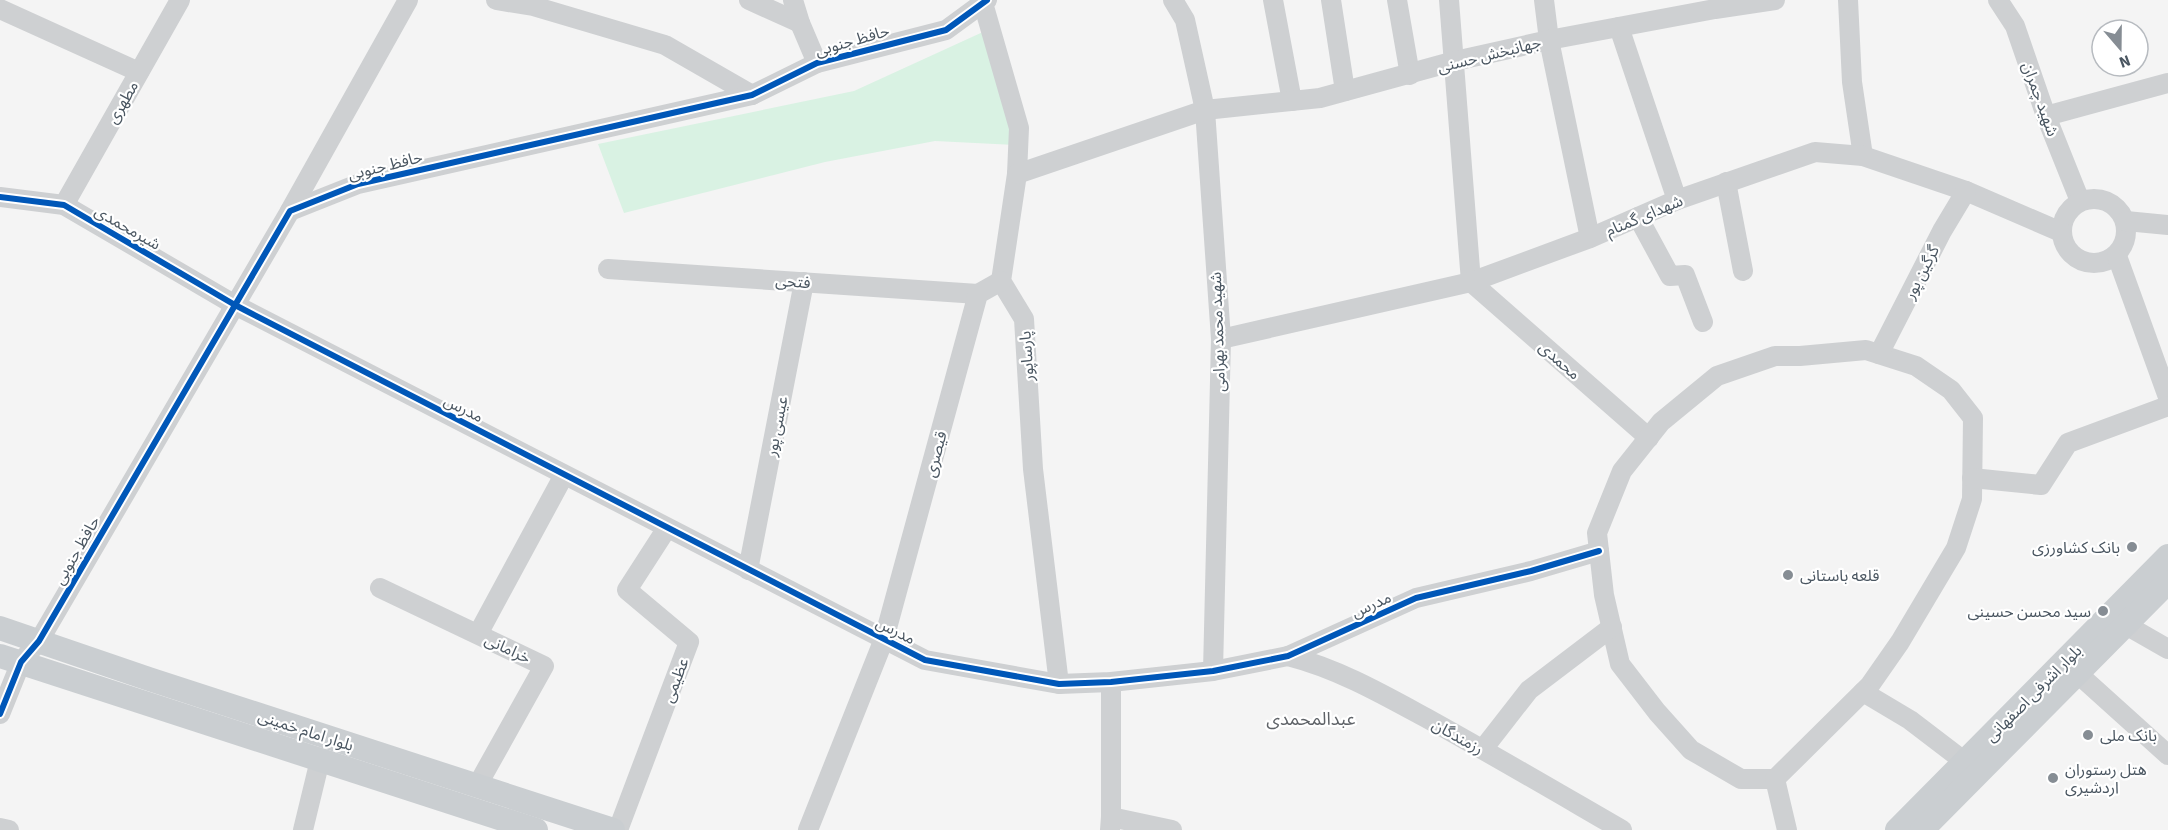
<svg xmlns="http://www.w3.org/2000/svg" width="2168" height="830" viewBox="0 0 2168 830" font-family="'Source Sans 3','Noto Sans Arabic',sans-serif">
<rect width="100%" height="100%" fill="#f4f4f4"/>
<path fill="#d9f2e3" d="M996,26L1015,145L935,141L825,162L624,213L598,144L854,91Z"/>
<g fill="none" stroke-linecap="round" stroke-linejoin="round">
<g stroke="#ced0d2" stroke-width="20">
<path d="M496,0L533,6L665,45L752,95"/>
<path d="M749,0L800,23"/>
<path d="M793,0L800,23L817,63"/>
<path d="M1173,0L1185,20L1205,110L1221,339L1213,671"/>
<path d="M1273,0L1292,101"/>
<path d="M1331,0L1345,91"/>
<path d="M1397,0L1410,75"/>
<path d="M1449,0L1471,282"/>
<path d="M1544,0L1549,40L1590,238"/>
<path d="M1848,0L1852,82L1863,156"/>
<path d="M1998,0L2015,26L2046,116L2080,201"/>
<path d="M983,3L1019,128L1017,174L1001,281L1024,319L1033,469L1059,684"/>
<path d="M0,9L139,72"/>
<path d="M1619,27L1677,200"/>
<path d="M2046,116L2168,83"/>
<path d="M1017,174L1205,110L1320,98L1455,61L1549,40L1715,9L1775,0"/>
<path d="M1726,182L1743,271"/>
<path d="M0,197L64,205L235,305L925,660L1059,684L1111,682L1213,671L1288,656L1416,598L1531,571L1599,551"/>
<circle cx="2094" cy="231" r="32"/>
<path d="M64,205L180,0"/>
<path d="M290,211L408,0"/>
<path d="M1638,217L1670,276L1685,275L1703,322"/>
<path d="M2126,221L2168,225"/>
<path d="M2117,256L2168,397"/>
<path d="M608,269L978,294"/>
<path d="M1471,282L1649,438"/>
<path d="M1221,339L1471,282L1590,238L1677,200L1815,152L1863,156L1966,191L2061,232"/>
<path d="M1866,350L1916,366L1951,390L1973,418L1972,499L1956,548L1900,642L1870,685L1775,779H1741L1691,750L1657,712L1620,664L1604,595L1597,533L1622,471L1661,422L1717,376L1775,356H1800Z"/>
<path d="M1879,354L1942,231L1966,191"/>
<path d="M1972,478L2041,485L2068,443L2168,406"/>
<path d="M748,570L804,282"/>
<path d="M380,588L544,666L477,786"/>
<path d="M2126,625L2168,649"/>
<path d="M478,634L564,475"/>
<path d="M1288,656C1339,669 1384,695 1430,720C1495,756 1558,793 1622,830"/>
<path d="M2077,673L2168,755"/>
<path d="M1863,692L1910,720L1965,762"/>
<path d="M0,714L21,662L39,641L290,211L358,184L752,95L817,63L946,30L987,0"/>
<path d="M1483,749L1529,690L1612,627"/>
<path d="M1775,779L1787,830"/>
<path d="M1111,817L1172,830"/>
<path d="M0,828L9,830"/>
<path d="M303,830L320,760"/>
<path d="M618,830L689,642L627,590L667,528"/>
<path d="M808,830L884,639L978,294L1001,281"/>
<path d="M1110,830L1111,817V682"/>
</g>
<g stroke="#caced1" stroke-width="24">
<path d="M0,628L149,679L613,830"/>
<path d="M0,656L536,830"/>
<path d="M1897,830L2168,556"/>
<path d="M1922,830L2168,582"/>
</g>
<defs>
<g id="cycleway">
<path d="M0,197L64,205L235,305L925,660L1059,684L1111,682L1213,671L1288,656L1416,598L1531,571L1599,551"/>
<path d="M0,714L21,662L39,641L290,211L358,184L752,95L817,63L946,30L987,0"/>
</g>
</defs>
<use href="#cycleway" stroke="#fff" stroke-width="10"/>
<use href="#cycleway" stroke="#0057b8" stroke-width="6"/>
</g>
<g fill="#868d94" stroke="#fff" stroke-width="2">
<circle cx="2132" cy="547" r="6"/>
<circle cx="1788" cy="575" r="6"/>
<circle cx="2103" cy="611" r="6"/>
<circle cx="2088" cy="735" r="6"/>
<circle cx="2053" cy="778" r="6"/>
</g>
<g text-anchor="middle" stroke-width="4.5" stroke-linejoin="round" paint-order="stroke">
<g font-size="16" fill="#4a5661" stroke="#fff">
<text transform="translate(852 40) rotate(-16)" y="6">حافظ جنوبی</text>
<text transform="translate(1489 54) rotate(-14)" y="6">جهانبخش حسنی</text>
<text transform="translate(2041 99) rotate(70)" y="6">شهید چمران</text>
<text transform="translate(122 102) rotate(-60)" y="6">مطهری</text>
<text transform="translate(385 165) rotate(-14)" y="6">حافظ جنوبی</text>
<text transform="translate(1644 215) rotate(-23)" y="6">شهدای گمنام</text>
<text transform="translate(128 227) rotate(30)" y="6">شیرمحمدی</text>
<text transform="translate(1921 272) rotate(-63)" y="6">گرگین پور</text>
<text transform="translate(793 281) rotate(4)" y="6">فتحی</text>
<text transform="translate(1217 332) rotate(-92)" y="6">شهید محمد بهرامی</text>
<text transform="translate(1026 356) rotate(-94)" y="6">پارساپور</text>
<text transform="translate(1560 360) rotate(41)" y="6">محمدی</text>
<text transform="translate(464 408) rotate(27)" y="6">مدرس</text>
<text transform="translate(776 426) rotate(-79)" y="6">عیسی پور</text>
<text transform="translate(935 454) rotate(-75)" y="6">قیصری</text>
<text transform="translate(76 550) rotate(-60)" y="6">حافظ جنوبی</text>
<text transform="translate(1371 604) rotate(-24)" y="6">مدرس</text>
<text transform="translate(896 630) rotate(27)" y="6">مدرس</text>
<text transform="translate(508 648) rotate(25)" y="6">خرامانی</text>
<text transform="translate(675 680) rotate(-69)" y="6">عظیمی</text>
<text transform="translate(2033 693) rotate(-45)" y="6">بلوار اشرفی اصفهانی</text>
<text transform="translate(306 730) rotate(18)" y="6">بلوار امام خمینی</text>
<text transform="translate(1458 736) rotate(29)" y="6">رزمندگان</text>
</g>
<g font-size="16" fill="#4a5661" stroke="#fff" text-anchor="start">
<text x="2120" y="553" text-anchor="end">بانک کشاورزی</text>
<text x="1800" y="581">قلعه باستانی</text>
<text x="2091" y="617" text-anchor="end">سید محسن حسینی</text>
<text x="2100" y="741">بانک ملی</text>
<text x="2065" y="775">هتل رستوران<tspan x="2065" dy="18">اردشیری</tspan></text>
</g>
<g font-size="18" fill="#5f6368" stroke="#fff">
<text x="1311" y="725">عبدالمحمدی</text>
</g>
</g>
<g transform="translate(2120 48) rotate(160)"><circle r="28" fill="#ffffff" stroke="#b7bbc0" stroke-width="1.5"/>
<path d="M0-4.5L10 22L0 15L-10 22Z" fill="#868d94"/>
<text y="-9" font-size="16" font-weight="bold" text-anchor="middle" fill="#4a5661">N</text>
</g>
</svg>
